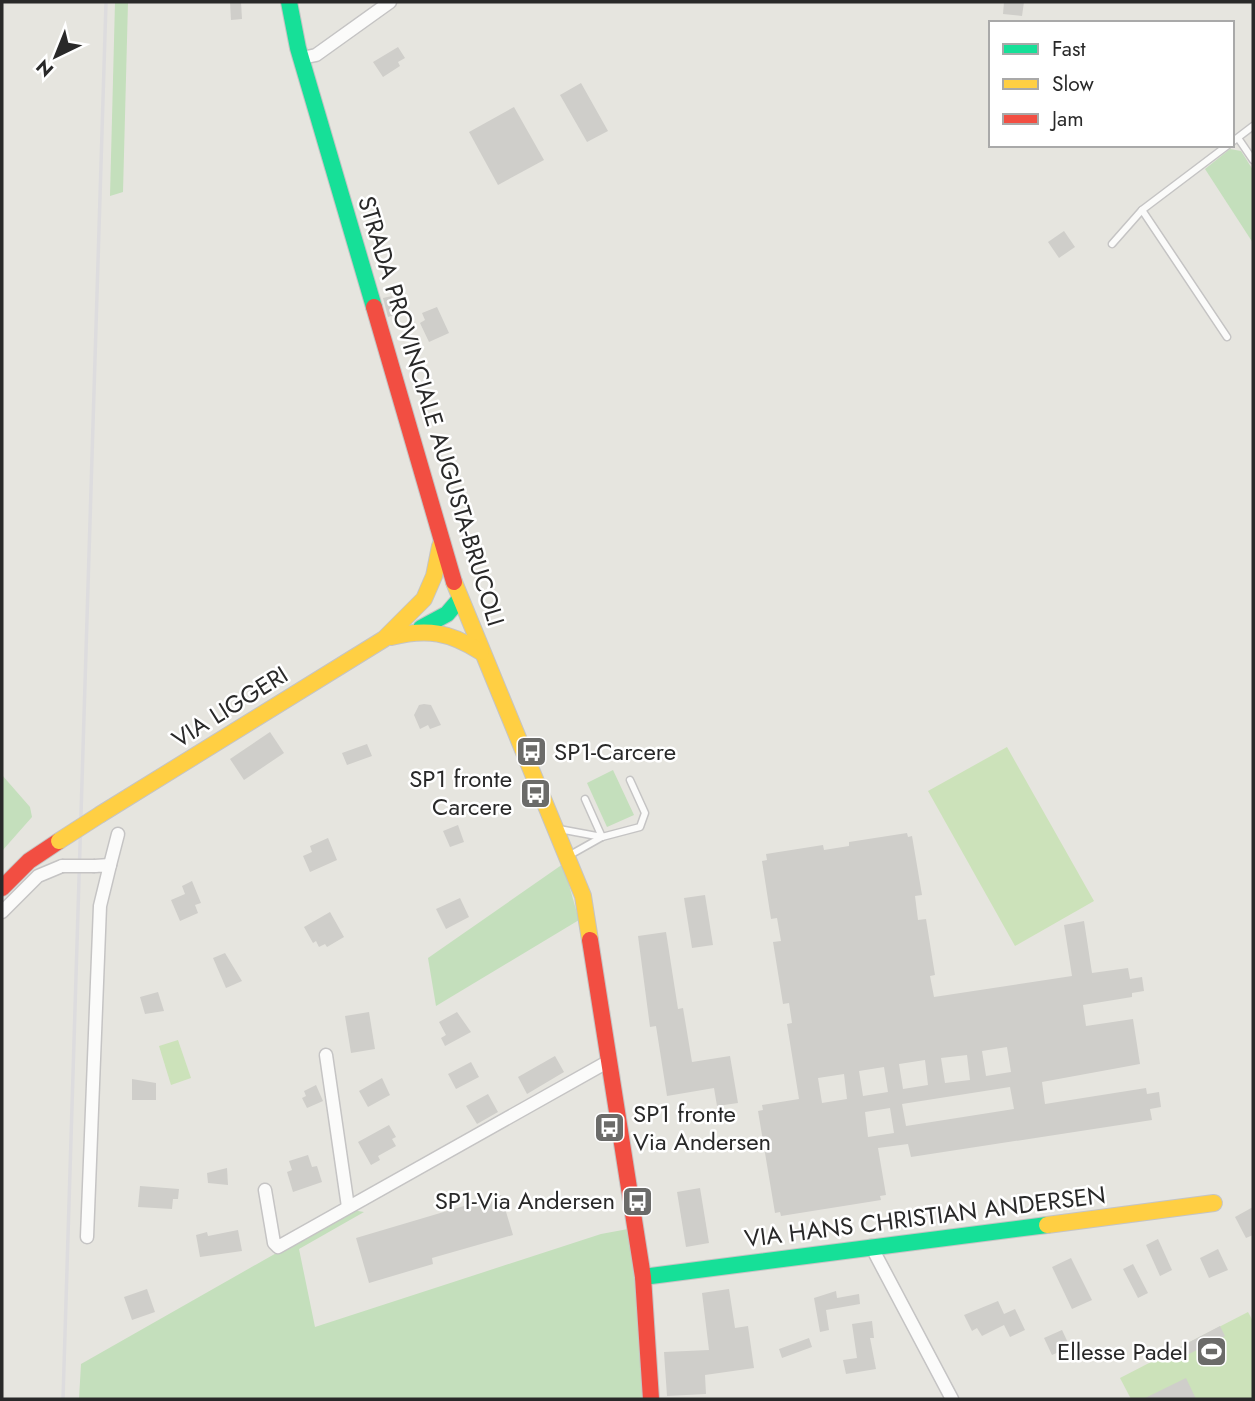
<svg xmlns="http://www.w3.org/2000/svg" width="1255" height="1401" viewBox="0 0 1255 1401" font-family="Jost,sans-serif">
<rect width="100%" height="100%" fill="#e6e5df"/>
<g fill="#c4dfbc">
<path d="M115,2H128L123,192L110,196Z"/>
<path d="M1230,149L1241,151L1253,170V243L1205,169Z"/>
<path d="M613,770L634,815L607,827L587,783Z"/>
<path d="M2,775L30,807L32,817L2,851Z"/>
<path d="M563,864L579,920L436,1006L428,958Z"/>
<path d="M352,1210L364,1212L299,1249L315,1327L601,1234L628,1229L636,1286L644,1399H79L81,1364Z"/>
</g>
<g fill="#cce2ba">
<path d="M1007,747L1094,901L1015,946L928,791Z"/>
<path d="M178,1040L191,1078L171,1085L159,1046Z"/>
<path d="M1248,1312L1253,1321V1399H1131L1120,1378Z"/>
</g>
<g fill="#cfceca" fill-rule="evenodd">
<path d="M230,2H241L242,19L231,20Z"/>
<path d="M1004,2H1024L1022,16L1003,14Z"/>
<path d="M398,47L405,58L398,62L400,66L383,77L373,62Z"/>
<path d="M581,83L608,131L587,142L560,95Z"/>
<path d="M514,107L544,160L498,185L469,132Z"/>
<path d="M1064,231L1075,247L1059,258L1048,242Z"/>
<path d="M392,296L398,314L388,317L383,298Z"/>
<path d="M437,307L449,333L429,342L420,323L425,320L422,313Z"/>
<path d="M424,704L431,705L441,725L430,729L428,725L420,729L414,715L419,705Z"/>
<path d="M270,732L284,753L244,780L230,759Z"/>
<path d="M367,744L372,756L347,765L342,753Z"/>
<path d="M458,825L464,842L450,847L443,831Z"/>
<path d="M907,833L908,837L912,836L922,895L915,896L918,920L926,919L935,975L930,976L934,997L1072,976L1064,925L1084,921L1092,973L1128,968L1130,979L1142,977L1144,991L1132,993V997L1083,1005L1086,1026L1133,1019L1140,1064L1042,1082L1045,1104L1146,1088L1147,1094L1159,1092L1161,1107L1150,1109L1152,1120L911,1157L908,1144L878,1148L886,1195L880,1196L881,1200L781,1216L780,1212L775,1213L758,1111L763,1110L762,1105L799,1099L787,1024L792,1023L789,1003L783,1004L773,942L781,941L777,918L771,919L762,861L767,860L766,854L823,845L824,850L849,846V842ZM1007,1047L1011,1072L986,1076L982,1051ZM967,1055L970,1080L945,1083L941,1058ZM925,1060L928,1085L903,1089L899,1064ZM884,1067L888,1092L863,1096L859,1071ZM844,1074L847,1099L822,1103L818,1078ZM1010,1087L1014,1109L906,1126L902,1104ZM890,1108L894,1133L868,1137L865,1112Z"/>
<path d="M328,838L337,860L310,872L303,856L312,852L310,846Z"/>
<path d="M192,881L201,903L195,905L198,913L180,921L171,900L185,894L182,886Z"/>
<path d="M705,895L713,945L692,948L684,898Z"/>
<path d="M460,898L469,917L446,929L436,909Z"/>
<path d="M330,912L344,937L327,947L325,944L319,947L316,941L313,943L304,927Z"/>
<path d="M666,932L678,1009L683,1008L692,1062L730,1056L738,1103L717,1106L714,1088L667,1096L656,1026L650,1027L638,936Z"/>
<path d="M225,953L242,981L226,988L213,958Z"/>
<path d="M158,992L164,1011L145,1014L140,997Z"/>
<path d="M369,1012L375,1049L351,1053L345,1016Z"/>
<path d="M457,1012L471,1032L445,1046L441,1038L446,1035L439,1022Z"/>
<path d="M555,1056L564,1072L527,1094L518,1077Z"/>
<path d="M471,1062L479,1077L456,1089L448,1074Z"/>
<path d="M382,1078L390,1095L368,1107L359,1091Z"/>
<path d="M132,1079L156,1083V1100H132Z"/>
<path d="M316,1085L323,1101L307,1108L302,1098L306,1096L304,1091Z"/>
<path d="M488,1094L498,1112L477,1124L466,1106Z"/>
<path d="M389,1125L396,1137L392,1139L396,1146L378,1156L380,1160L371,1165L358,1142Z"/>
<path d="M308,1155L312,1167L317,1166L322,1182L293,1192L287,1172L292,1170L289,1161Z"/>
<path d="M227,1168L228,1185L208,1183L207,1173Z"/>
<path d="M140,1186L179,1189L178,1199H173L172,1209L138,1207Z"/>
<path d="M700,1188L709,1243L686,1247L677,1192Z"/>
<path d="M501,1195L513,1235L432,1258L433,1264L369,1283L356,1238Z"/>
<path d="M1253,1207V1235L1246,1238L1235,1217Z"/>
<path d="M238,1230L242,1251L200,1257L196,1235L207,1232L208,1236Z"/>
<path d="M1158,1239L1172,1270L1160,1276L1146,1245Z"/>
<path d="M1218,1249L1228,1270L1209,1278L1200,1258Z"/>
<path d="M1071,1258L1092,1300L1072,1309L1052,1267Z"/>
<path d="M1133,1264L1148,1293L1138,1298L1123,1269Z"/>
<path d="M147,1289L155,1312L132,1320L124,1297Z"/>
<path d="M729,1289L735,1328L748,1326L754,1368L705,1375L706,1394L667,1396L664,1352L709,1350L702,1293Z"/>
<path d="M836,1291L837,1298L859,1294L860,1304L826,1310L829,1330L820,1332L814,1298Z"/>
<path d="M998,1301L1004,1314L1015,1309L1025,1330L1010,1337L1004,1325L982,1336L977,1328L972,1331L964,1315Z"/>
<path d="M872,1321L874,1338H870L876,1369L846,1374L843,1360L857,1358L852,1324Z"/>
<path d="M1220,1326L1225,1336L1185,1356L1180,1347Z"/>
<path d="M1062,1330L1070,1347L1052,1355L1044,1338Z"/>
<path d="M809,1338L812,1347L782,1358L779,1349Z"/>
<path d="M1186,1378L1196,1399H1143Z"/>
</g>
<g fill="none" stroke-linecap="round" stroke-linejoin="round">
<defs>
<g id="lane">
<path d="M1238,138L1253,160"/>
<path d="M1232,142L1253,126"/>
<path d="M1142,210L1227,337"/>
<path d="M1112,244L1142,210L1228,145"/>
<path d="M585,799L602,837"/>
<path d="M559,829L602,837"/>
<path d="M570,855L602,837L640,827L645,813L630,780"/>
</g>
<g id="street">
<path d="M302,58L316,55L390,2"/>
<path d="M110,865L118,834"/>
<path d="M2,912L38,876L62,866"/>
<path d="M326,1055L348,1207"/>
<path d="M265,1190L274,1243L278,1247L609,1061"/>
<path d="M87,1237L100,906L110,865L95,866"/>
<path d="M871,1246L952,1399"/>
</g>
<g id="fast">
<path d="M289,2L298,48L374,307"/>
<path d="M421,628L447,614L459,600"/>
<path d="M643,1277L1047,1225"/>
</g>
<g id="slow">
<path d="M454,582L583,896L590,940"/>
<path d="M391,637C427,628 450,632 481,652"/>
<path d="M101,814L384,639L424,599L434,576L440,546"/>
<path d="M1047,1225L1214,1203"/>
</g>
<g id="jam">
<path d="M374,307L454,582"/>
<path d="M2,888L29,861L59,841"/>
<path d="M590,940L643,1277L651,1399"/>
</g>
</defs>
<use href="#lane" stroke="#c5c4c4" stroke-width="9"/>
<use href="#street" stroke="#c5c4c4" stroke-width="15"/>
<use href="#fast" stroke="#c5c4c4" stroke-width="18"/>
<use href="#slow" stroke="#c5c4c4" stroke-width="18"/>
<use href="#jam" stroke="#c5c4c4" stroke-width="18"/>
<use href="#lane" stroke="#fbfbfa" stroke-width="6"/>
<use href="#street" stroke="#fbfbfa" stroke-width="12"/>
<use href="#fast" stroke="#16e098" stroke-width="16"/>
<use href="#slow" stroke="#ffcf43" stroke-width="16"/>
<use href="#jam" stroke="#f24e42" stroke-width="16"/>
<path stroke="#dddcde" stroke-width="3.5" d="M63,1399L106,2"/>
<defs>
<path id="street-bridge" d="M62,866H95"/>
<path id="slow-bridge" d="M59,841L101,814"/>
</defs>
<use href="#street-bridge" stroke="#c5c4c4" stroke-width="15" stroke-linecap="butt"/>
<use href="#slow-bridge" stroke="#c5c4c4" stroke-width="18" stroke-linecap="butt"/>
<use href="#street-bridge" stroke="#fbfbfa" stroke-width="12"/>
<use href="#slow-bridge" stroke="#ffcf43" stroke-width="16"/>
</g>
<defs>
<symbol id="bus-square" viewBox="-11 -11 22 22"><rect x="-9" y="-9" width="18" height="18" rx="4" fill="#6b6b69" stroke="#fff"/><path d="M-5-6H5V4H4V6H2V4H-2V6H-4V4H-5ZM-3.5-4V0h7V-4ZM-3.5 1.2v1.5H-2V1.2ZM2 1.2v1.5H3.5V1.2Z" fill="#fff"/></symbol>
<symbol id="stadium-square" viewBox="-11 -11 22 22"><rect x="-9" y="-9" width="18" height="18" rx="4" fill="#6b6b69" stroke="#fff"/><path d="M0-5a6.5 5 0 1 0 0 10a6.5 5 0 1 0 0-10ZM-3.5-1.8h7v3.6h-7Z" fill="#fff"/></symbol>
</defs>
<g fill-rule="evenodd">
<use href="#bus-square" x="514" y="734" width="35" height="35"/>
<use href="#bus-square" x="518" y="776" width="35" height="35"/>
<use href="#bus-square" x="592" y="1110" width="35" height="35"/>
<use href="#bus-square" x="620" y="1184" width="35" height="35"/>
<use href="#stadium-square" x="1194" y="1334" width="35" height="35"/>
</g>
<g text-anchor="middle" stroke-width="5" stroke-linejoin="round" paint-order="stroke">
<g font-size="24" fill="#292929" stroke="#fff">
<text transform="translate(431 411) rotate(73)" y="8">STRADA PROVINCIALE AUGUSTA-BRUCOLI</text>
<text transform="translate(230 707) rotate(-32)" y="8">VIA LIGGERI</text>
<text transform="translate(925 1217) rotate(-7)" y="8">VIA HANS CHRISTIAN ANDERSEN</text>
</g>
<g font-size="24" fill="#292929" stroke="#fff" text-anchor="end">
<text x="554" y="760" text-anchor="start">SP1-Carcere</text>
<text x="512" y="787">SP1 fronte<tspan x="512" dy="28">Carcere</tspan></text>
<text x="633" y="1122" text-anchor="start">SP1 fronte<tspan x="633" dy="28">Via Andersen</tspan></text>
<text x="615" y="1209">SP1-Via Andersen</text>
<text x="1188" y="1360">Ellesse Padel</text>
</g>
</g>
<rect width="1255" height="1401" fill="none" stroke="#292929" stroke-width="7"/>
<rect x="989" y="21" width="245" height="126" fill="#ffffff" stroke="#a9a9a9" stroke-width="2"/>
<rect x="1003" y="44" width="35" height="10" fill="#16e098" stroke="#a9a9a9" stroke-width="2"/>
<text x="1052" y="56" font-size="21" fill="#292929">Fast</text>
<rect x="1003" y="79" width="35" height="10" fill="#ffcf43" stroke="#a9a9a9" stroke-width="2"/>
<text x="1052" y="91" font-size="21" fill="#292929">Slow</text>
<rect x="1003" y="114" width="35" height="10" fill="#f24e42" stroke="#a9a9a9" stroke-width="2"/>
<text x="1052" y="126" font-size="21" fill="#292929">Jam</text>
<g transform="translate(56 56) rotate(223)" stroke="#ffffff" stroke-width="5" paint-order="stroke">
<path d="M0-5L12 26L0 18L-12 26Z" fill="#292929"/>
<text y="-10" font-size="19" font-weight="bold" text-anchor="middle" fill="#292929">N</text>
</g>
</svg>
